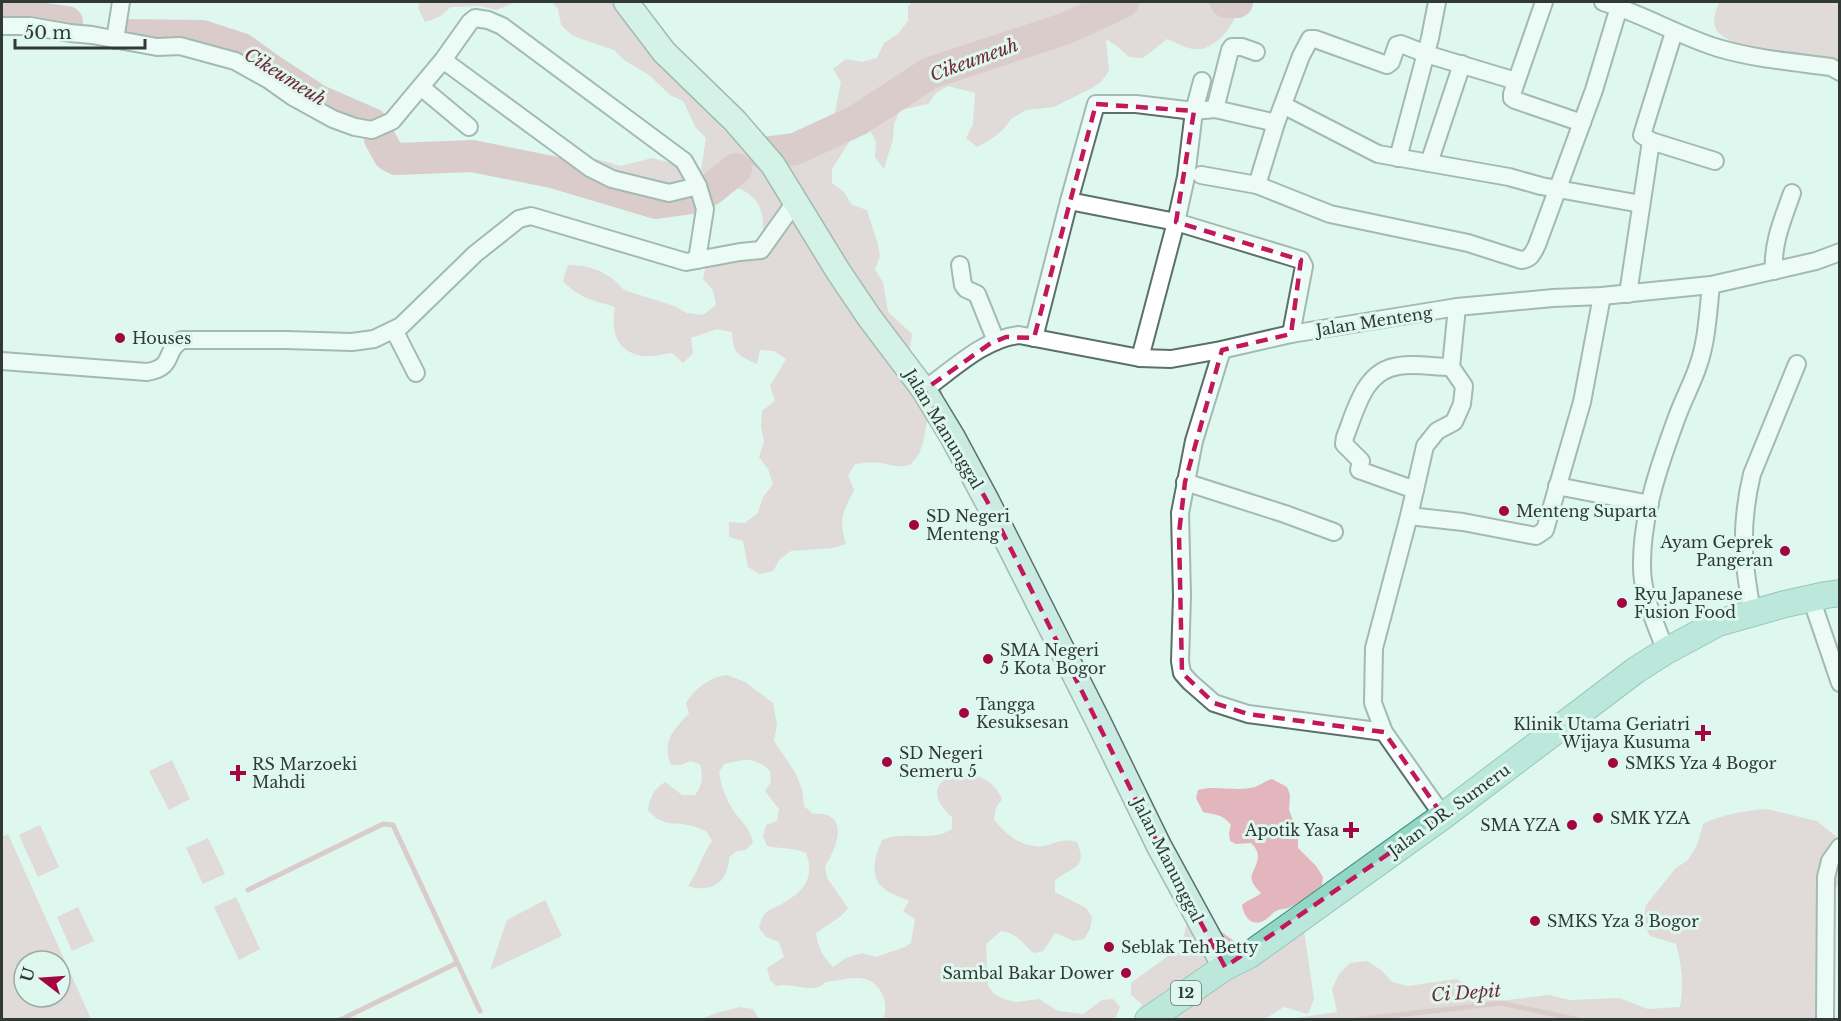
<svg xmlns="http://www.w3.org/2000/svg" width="1841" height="1021" viewBox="0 0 1841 1021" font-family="'Libre Baskerville',serif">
<rect width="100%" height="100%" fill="#def7ef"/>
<g fill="#e2b6bc" fill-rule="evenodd">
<path d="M420,2H517L496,10L480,6L451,7L439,17L425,22L418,8Z"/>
<path d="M552,2H630L712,112C725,139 736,137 763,144L778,135L799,137L815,135L829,128L835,112L841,82L833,69L846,59L862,62L877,58L884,43L898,34L908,21V6L913,2H1238C1237,6 1237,11 1236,15C1230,31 1211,52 1194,49C1185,48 1175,42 1167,39L1143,58L1129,57L1118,47L1106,39L1109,71L1101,82L1090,89L1054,107L1026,110L1011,119L1003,130L990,140L977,147L966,138L973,124L975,93L948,86L936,93L928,104L900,110L894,124L893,139L884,169L875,157L876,142L869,128L855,133L832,169V183L844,192L852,205L867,210L877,241L880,256L875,270L883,282L888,312L912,334L910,348L914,362L938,381L943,395L926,425L924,439L919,454L910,465C894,468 895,465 880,463C871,462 863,463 855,464L848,476L854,490C843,514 838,516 846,544L833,548L791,551L780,559L773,571L760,574L748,567L743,541L729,537V522L745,523L758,513L763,497L773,484L768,469L759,457L764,442L761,427L762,411L775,401L770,386L786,359L774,351L760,350L757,364C737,355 733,354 732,332L717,329L691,338L693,353L683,363L672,353C663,354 651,357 642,356C615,351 611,330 615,307C593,300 580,299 563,281L568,265L584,266L600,271L613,279L624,290L674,306L687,313L703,315L716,305L713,290L703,279L706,264L764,243C762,234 764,219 761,211C756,192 734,184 716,185C707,186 697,190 689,193L684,207L671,211L657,206L630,209L614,203L562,172L557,158H573L589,157L621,166L652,158L668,162L685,168L701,170L706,138L696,128L683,101L670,95L649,75L624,60L614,50L573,36L561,25L558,9Z"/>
<path d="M1719,2H1839V59L1832,60C1806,57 1729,52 1716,29C1711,20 1717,10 1719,2Z"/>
<path d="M727,675L745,682L773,703L777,725L774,741L795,772L802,789L804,806L813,814C850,811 838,846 825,866L827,878L848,908L841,916L816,933C818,948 823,957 833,967L846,958L862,953L876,957L905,947L911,943L915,919L903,911L909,901C903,898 897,896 891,893C867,882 874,859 882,840C906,830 930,843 952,829V817C905,777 983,753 1002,799L996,808L994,819C1006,835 1023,849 1044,846C1058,843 1061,838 1077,842C1089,871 1070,866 1055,881V892L1086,908L1092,917L1090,929L1084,939L1074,941L1055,933L1043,951L1034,953C1021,943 1018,933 1001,931L986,944L988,986L994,994L1004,999L1015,1002L1039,999L1058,1011L1083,1014L1102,1000L1113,999L1120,1007L1115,1019H883C887,1010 886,1001 881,992C871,975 857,977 840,980C836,981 830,981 826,982C822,984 822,986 818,987C804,991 790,982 776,986L770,980L767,968L784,957L779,942L766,937L759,928C760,924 761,919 764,915C767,910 774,908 780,905C802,893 816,879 806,853C793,847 781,849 767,846L763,836L766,825L777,821L779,809L765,791L771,782L770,771C753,755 745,760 724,764L719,772C721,787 727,801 735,813C743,823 750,829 753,842L746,850L737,851L729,857C729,881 712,894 688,886C698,872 702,855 712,841L707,832C701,829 695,826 688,825C671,822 661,826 648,810C650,797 653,790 665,782L682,795H695C703,785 703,777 700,764L690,761L681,765H671C661,741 674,730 689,713L686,703C695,688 710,677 727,675Z"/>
<path d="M172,760L190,799L169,810L149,771Z"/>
<path d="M1272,779L1287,787L1290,795L1289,810L1298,833V848L1316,866L1323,877L1322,885C1312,893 1301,902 1290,907C1285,910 1281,908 1276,911C1272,913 1269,918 1265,920C1252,928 1244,917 1242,905C1248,899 1255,899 1261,893C1242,875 1257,873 1258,856C1258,851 1254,846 1251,843L1236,844L1230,841L1229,833L1231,825C1223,814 1215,815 1203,812L1196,798L1198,790C1215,785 1233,791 1250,788C1259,787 1264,781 1272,779Z"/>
<path d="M1766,809L1817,821L1839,839V884L1821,906L1820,1019L1282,1020L1337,1012L1332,989L1339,974L1350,963L1367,961L1381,970L1392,982L1408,986L1456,979L1499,1001L1549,995L1570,1000L1619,998L1648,1009L1680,1007C1684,986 1682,965 1676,944L1650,936L1643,922L1646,905L1676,868L1688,860L1697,845L1703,824C1722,814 1745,811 1766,809Z"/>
<path d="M40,825L59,867L38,877L19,835Z"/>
<path d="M8,834L91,1019H2V848L4,846L2,837ZM24,961H60V997H24Z"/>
<path d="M208,838L225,874L203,884L186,848Z"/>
<path d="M236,897L260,949L239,960L214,907Z"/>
<path d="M545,900L562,936L490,970L507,920Z"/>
<path d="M78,907L94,941L72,951L57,917Z"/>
<path d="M1205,920L1245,949L1265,954L1304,931L1314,999L1308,1014L1284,1007L1265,1019H1134L1142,1004L1131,995V983L1172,953L1186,950L1184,936L1187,922Z"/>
<path d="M740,1007L753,1009L759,1019H702L716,1013Z"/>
</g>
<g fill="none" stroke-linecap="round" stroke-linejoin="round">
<g stroke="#d498a1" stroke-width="5">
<path d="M248,890L383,824L393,825L480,1011"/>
<path d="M340,1020L457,963"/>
<path d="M1355,1020L1501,1003L1579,1020"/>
</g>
<g stroke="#d498a1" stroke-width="32">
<path d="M1226,2H1237"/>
<path d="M2,13L67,22"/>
<path d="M125,35L202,36L242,49L271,70L317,100L372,124"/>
<path d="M380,139L389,155L396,159L472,156L552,172L656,203L692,198"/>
<path d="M763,153L795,149L858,120L930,73L1067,28L1123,2"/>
<path d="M710,190L736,169"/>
</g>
<defs>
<g id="street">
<path d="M1544,2L1512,94V98L1515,100L1582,123"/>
<path d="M1603,2C1643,14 1679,36 1718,48C1755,59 1794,62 1831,67L1840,72"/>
<path d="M2,26H30L70,33L92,35L157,47L180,46L235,61L269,80L293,97L333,119L355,127L372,130L392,121L443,60L470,22L475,18L488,20L502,26L684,161L698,186L705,209L697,260"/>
<path d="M1674,32L1642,135L1651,141L1715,161"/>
<path d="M115,40L121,2"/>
<path d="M443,60L590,168L612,179L669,193L698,186"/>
<path d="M421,87L469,127"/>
<path d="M1283,105L1378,154L1509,177L1541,186L1641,204"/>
<path d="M1215,109L1230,50L1232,47H1242L1256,52"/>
<path d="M1398,158L1430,38L1437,2"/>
<path d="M1429,163L1462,64"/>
<path d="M1201,175L1257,185L1330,214L1468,243L1521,260C1531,259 1533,253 1537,245L1594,90L1619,7"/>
<path d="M1257,185L1276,123L1301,56L1310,39H1315L1387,65L1391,62L1397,45L1401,44L1426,54L1516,81"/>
<path d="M1069,201L1176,222L1301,260L1304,266L1291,334"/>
<path d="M960,265L963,285L966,289L977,294L996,341"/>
<path d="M1774,271C1772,243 1783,219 1792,193"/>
<path d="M1628,294L1651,141"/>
<path d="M394,330L416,373"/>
<path d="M1034,338L1069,201L1096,104H1136L1194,111L1215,109L1276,123"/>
<path d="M1222,350L1194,441L1180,513L1182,596L1180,661L1182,673L1190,682L1214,703L1248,714L1384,732L1443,816"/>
<path d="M1140,358L1176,222L1186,177L1194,111L1202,81"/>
<path d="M2,361L147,372C176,367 163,351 182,340H286L352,342L374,339L401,326L475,254L519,219L531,216L686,262L740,252L761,250L796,201"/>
<path d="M924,390C952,370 985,338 1019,335L1140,358L1171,359L1221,350L1291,334L1457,307L1553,298L1602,296L1711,285L1816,261L1840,252"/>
<path d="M1185,482L1285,514L1334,532"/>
<path d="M1557,486L1650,504"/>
<path d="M1415,490L1359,470L1361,461L1344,444L1345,437C1356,410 1364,370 1399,366C1415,363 1434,367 1451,367"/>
<path d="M1409,516L1463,522L1536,536L1545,530L1582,402L1602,296"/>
<path d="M1811,598L1840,683"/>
<path d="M1752,612C1749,593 1745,572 1744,552C1743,526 1746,499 1752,474L1797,364"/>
<path d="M1666,651C1655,623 1641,593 1642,563C1642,514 1660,463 1677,417C1683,400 1692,384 1698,366C1707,341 1708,312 1711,285"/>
<path d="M1384,732L1373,703L1374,648L1409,516L1425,446L1437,431L1454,422L1462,404L1464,386L1451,367L1457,307"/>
<path d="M1825,1019L1826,877L1830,861L1840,847"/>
</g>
<path id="secondary" d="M626,2L664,52L735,121L773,165L838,271L869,317L924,390L952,436L987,501L1097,719L1159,846L1225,967"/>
<path id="primary" d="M1148,1020L1225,967L1249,955L1443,816L1636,670L1666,651L1718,623L1785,604L1826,595L1840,593"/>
</defs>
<use href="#street" stroke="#5a7069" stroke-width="20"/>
<use href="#secondary" stroke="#5a7069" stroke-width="27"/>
<use href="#primary" stroke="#418e7b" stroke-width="28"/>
<use href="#street" stroke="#fff" stroke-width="16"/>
<use href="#secondary" stroke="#c9ebe2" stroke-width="24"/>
<use href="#primary" stroke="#92d6c6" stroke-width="26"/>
</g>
<path d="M0 0H1841V1021H0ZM1096,104L1194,111L1176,222L1301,260L1291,334L1222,350L1185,482L1179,533L1182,673L1214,703L1248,714L1384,732L1443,816L1225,967L1159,846L987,501L924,390L991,343L1006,337L1034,338Z" fill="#def7ef" fill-opacity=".55" fill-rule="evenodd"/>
<path fill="none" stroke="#c2185b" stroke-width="4.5" stroke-dasharray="12 8" stroke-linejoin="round" d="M1096,104L1194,111L1176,222L1301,260L1291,334L1222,350L1185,482L1179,533L1182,673L1214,703L1248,714L1384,732L1443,816L1225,967L1159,846L987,501L924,390L991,343L1006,337L1034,338Z"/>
<g fill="#a20540" stroke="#def7ef" stroke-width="2">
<circle cx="120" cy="338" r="6"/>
<circle cx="1504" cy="511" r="6"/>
<circle cx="914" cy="525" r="6"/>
<circle cx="1785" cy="551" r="6"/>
<circle cx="1622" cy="603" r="6"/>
<circle cx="988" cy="659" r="6"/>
<circle cx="964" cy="713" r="6"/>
<path d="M1700 724h6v6h6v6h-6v6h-6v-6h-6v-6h6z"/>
<circle cx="887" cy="762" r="6"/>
<circle cx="1613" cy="763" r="6"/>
<path d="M235 764h6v6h6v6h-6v6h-6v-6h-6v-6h6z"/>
<circle cx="1598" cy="818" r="6"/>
<circle cx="1572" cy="825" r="6"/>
<path d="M1348 821h6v6h6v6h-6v6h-6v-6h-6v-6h6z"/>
<circle cx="1535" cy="921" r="6"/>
<circle cx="1109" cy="947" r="6"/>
<circle cx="1126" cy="973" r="6"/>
</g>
<g text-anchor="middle" stroke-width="6" stroke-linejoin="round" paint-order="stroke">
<rect fill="#def7ef" stroke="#64726e" stroke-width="1.5" x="1171" y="981" width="30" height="24" rx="4.5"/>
<g font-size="15" font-weight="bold" fill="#303936">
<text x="1186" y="998">12</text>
</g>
<g font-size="16" fill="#303936" stroke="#def7ef">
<text transform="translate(1374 321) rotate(-9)" y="6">Jalan Menteng</text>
<text transform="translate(944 429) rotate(59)" y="6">Jalan Manunggal</text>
<text transform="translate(1449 810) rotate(-36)" y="6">Jalan DR. Sumeru</text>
<text transform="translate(1168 860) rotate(63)" y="6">Jalan Manunggal</text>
</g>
<g font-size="16" fill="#303936" stroke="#def7ef" text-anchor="start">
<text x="132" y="344">Houses</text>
<text x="1516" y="517">Menteng Suparta</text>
<text x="926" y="522">SD Negeri<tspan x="926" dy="18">Menteng</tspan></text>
<text x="1773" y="548" text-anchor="end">Ayam Geprek<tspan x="1773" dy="18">Pangeran</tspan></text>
<text x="1634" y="600">Ryu Japanese<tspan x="1634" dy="18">Fusion Food</tspan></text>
<text x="1000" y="656">SMA Negeri<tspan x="1000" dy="18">5 Kota Bogor</tspan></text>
<text x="976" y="710">Tangga<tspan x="976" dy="18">Kesuksesan</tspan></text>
<text x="1690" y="730" text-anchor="end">Klinik Utama Geriatri<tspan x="1690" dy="18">Wijaya Kusuma</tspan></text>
<text x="899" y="759">SD Negeri<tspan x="899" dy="18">Semeru 5</tspan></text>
<text x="1625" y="769">SMKS Yza 4 Bogor</text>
<text x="252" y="770">RS Marzoeki<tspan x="252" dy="18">Mahdi</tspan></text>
<text x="1610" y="824">SMK YZA</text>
<text x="1560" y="831" text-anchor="end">SMA YZA</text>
<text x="1339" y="836" text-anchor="end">Apotik Yasa</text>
<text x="1547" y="927">SMKS Yza 3 Bogor</text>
<text x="1121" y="953">Seblak Teh Betty</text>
<text x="1114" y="979" text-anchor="end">Sambal Bakar Dower</text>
</g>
<g font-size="18" font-style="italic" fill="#722a3a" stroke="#def7ef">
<text transform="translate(974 60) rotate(-20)" y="6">Cikeumeuh</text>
<text transform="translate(285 77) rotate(32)" y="6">Cikeumeuh</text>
<text transform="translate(1466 993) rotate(-4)" y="6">Ci Depit</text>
</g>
</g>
<rect width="1841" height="1021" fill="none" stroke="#303936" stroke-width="6"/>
<g transform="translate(42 979) rotate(287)"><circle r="28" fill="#def7ef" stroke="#98aba5" stroke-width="1.5"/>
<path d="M0-4.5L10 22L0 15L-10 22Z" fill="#a20540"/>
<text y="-9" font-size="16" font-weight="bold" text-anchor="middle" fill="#303936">U</text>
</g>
<path d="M15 39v9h130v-9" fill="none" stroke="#303936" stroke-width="3"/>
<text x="24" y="39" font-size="18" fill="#303936" stroke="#def7ef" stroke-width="4.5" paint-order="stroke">50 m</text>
</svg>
